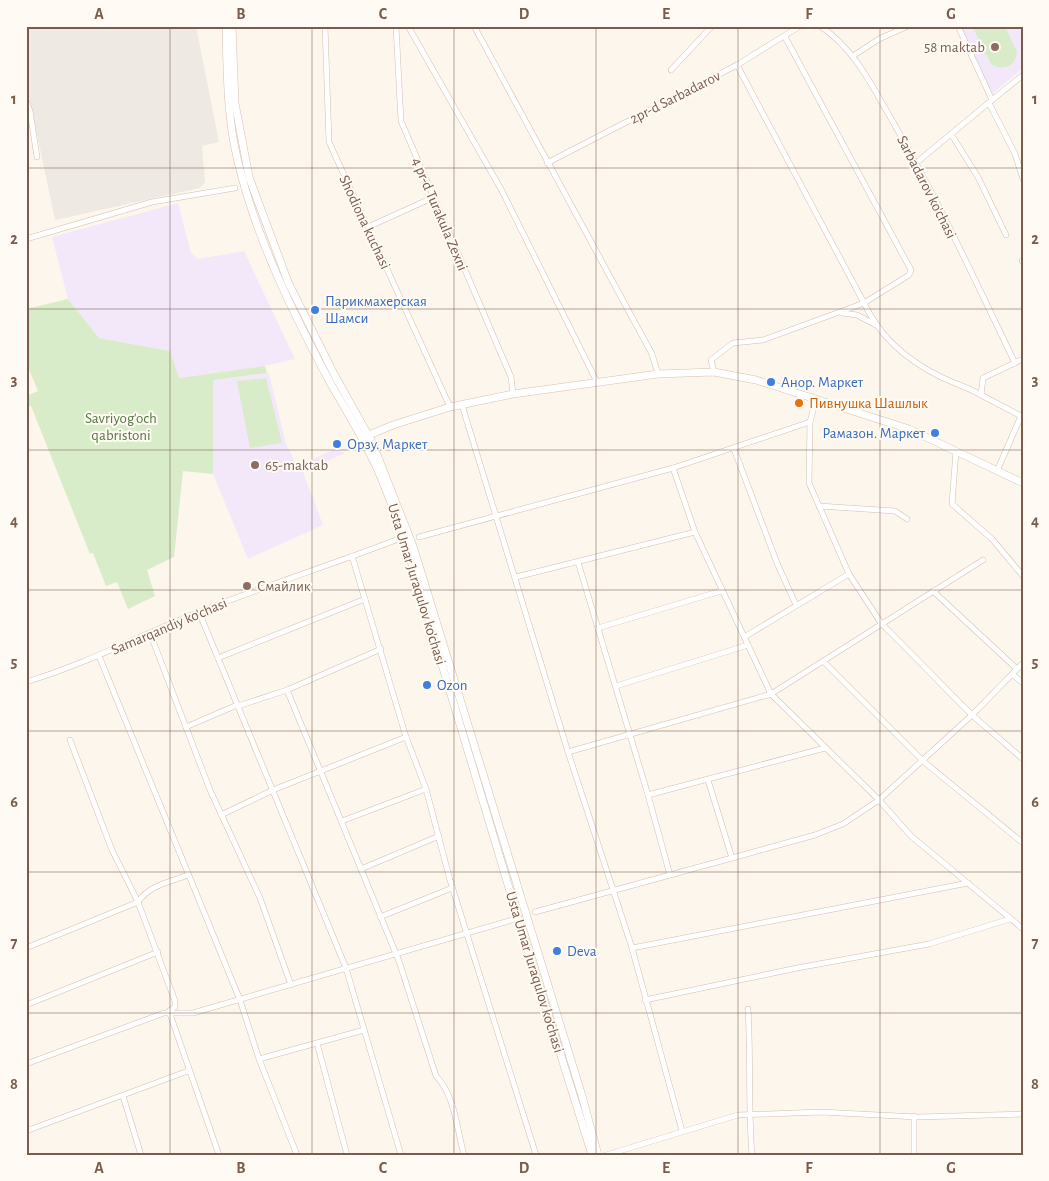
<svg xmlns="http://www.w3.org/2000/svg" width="1049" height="1181" viewBox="0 0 1049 1181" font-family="'Alegreya Sans',sans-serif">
<rect width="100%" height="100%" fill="#fdf6ec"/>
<path fill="#efe9e4" d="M26,26H171L172,29L196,26L219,142L202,146L205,182L200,188L55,220L26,82Z"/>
<g fill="#f3e8fa">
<path d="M958,26H1023V68L991,95Z"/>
<path d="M178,203L191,253L198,259L244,251L295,359L259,367L178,378L170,351L99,338L68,299L52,237Z"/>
<path d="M269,373L286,444L298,467L334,449L345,453L303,472L323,525L248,559L213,474V380Z"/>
</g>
<g fill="#d8ecc9">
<path d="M972,26H1005L1017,52C1016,66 1003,72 991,64Z"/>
<path d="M68,299L99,338L170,351L179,378L265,366L267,373L213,380V474L183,471L174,557L147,570L155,596L128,609L117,582L106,586L93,553L90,554L31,406L26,407V396L38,391L27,365L29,363L26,355V309Z"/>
<path d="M266,378L282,443L250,448L237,381Z"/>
</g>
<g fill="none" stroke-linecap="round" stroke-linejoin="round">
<defs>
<g id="minor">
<path d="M325,26L329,142L450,407"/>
<path d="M396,26L401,121L511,377L513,394"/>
<path d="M408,26L502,191L597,382"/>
<path d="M474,26L652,354L658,374"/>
<path d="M820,26C855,49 872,86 893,122C938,200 976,282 1015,363"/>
<path d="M785,37L911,270L909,275L864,303C880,337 908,361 941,377C955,384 968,387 981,395"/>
<path d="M853,56L879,39L908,26"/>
<path d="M671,70L712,26"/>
<path d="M26,92V95"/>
<path d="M26,100L30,111L37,157"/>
<path d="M992,100L1023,75"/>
<path d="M989,103L1015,154L1023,179"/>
<path d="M951,134L978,177L1006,235"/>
<path d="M547,163L737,65L800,26"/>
<path d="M916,163L992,100L958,26"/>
<path d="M368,227L432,198"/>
<path d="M26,239L152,202L235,188"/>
<path d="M1022,261H1023"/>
<path d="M842,313L857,315L876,325"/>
<path d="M714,372L711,360L733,343L763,340L864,303L737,65"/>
<path d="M816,399L810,422L809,483L849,574L881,623L972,715L1023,759"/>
<path d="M462,405L568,752L632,948L682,1131"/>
<path d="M734,449L777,563L796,605"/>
<path d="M956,451L952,504L992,539L1023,576"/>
<path d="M673,468L695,532L771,694L879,800L911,836L1023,929"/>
<path d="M997,471L1021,416L981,395L983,378L1023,359"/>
<path d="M819,506L895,511L907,519"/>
<path d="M419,537L673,468L810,422"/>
<path d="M352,556L406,737L426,789L450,880L536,1155"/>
<path d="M578,562L648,795L670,875"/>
<path d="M516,577L695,532"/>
<path d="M933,591L1017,669"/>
<path d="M199,612L346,968L401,1155"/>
<path d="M598,628L721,591"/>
<path d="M150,633L210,790L260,898L291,985"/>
<path d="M746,636L849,574"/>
<path d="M99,656L240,1000L259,1059L297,1155"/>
<path d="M218,658L365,599"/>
<path d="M823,661L923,761L1023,843"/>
<path d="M1012,674L1023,683"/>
<path d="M26,682C86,664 141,635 199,612C264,586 331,565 396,540"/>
<path d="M616,686L748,645"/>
<path d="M287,690L399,961L436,1076C455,1095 457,1130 464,1155"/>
<path d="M238,706L287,690L381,649"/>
<path d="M186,727L237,705"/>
<path d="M70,740L112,850L138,902L175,1001V1007L169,1011L219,1155"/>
<path d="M568,752L771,694L983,560"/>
<path d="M708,780L732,858"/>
<path d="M648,795L825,748"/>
<path d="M221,815L273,790L406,737"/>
<path d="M342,821L426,789"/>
<path d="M361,869L439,836"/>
<path d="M535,912L732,858L815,835L843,824L879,800L972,715L1023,663"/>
<path d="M380,917L452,888"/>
<path d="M26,948L138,902C149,885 170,882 188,875"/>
<path d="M632,948L968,883"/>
<path d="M645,1000L797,968L929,944L1010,919"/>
<path d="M26,1005L158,952"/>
<path d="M748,1009C751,1057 748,1106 752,1155"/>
<path d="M317,1043L347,1155"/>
<path d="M259,1059L364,1030"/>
<path d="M26,1064L164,1013H193L512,920"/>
<path d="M123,1096L141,1155"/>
<path d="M26,1131L188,1071"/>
<path d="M606,1155L738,1115L821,1112L917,1117L1023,1114"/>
<path d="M914,1155V1116"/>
</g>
<g id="secondary">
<path d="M226,26C227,72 227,118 238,162C257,241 294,315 332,386C347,412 363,438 376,466C389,494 398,522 408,551L521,928L592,1155"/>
<path d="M232,26L235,103L249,177L288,282L335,376L372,442L413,546L582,1096L598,1155"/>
<path d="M364,437L393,425L450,407L513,394L658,374L714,372L756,380L909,429L1023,483"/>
</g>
</defs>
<use href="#minor" stroke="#d1beb0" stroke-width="6"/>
<use href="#secondary" stroke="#d6c0b0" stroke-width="8"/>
<use href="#minor" stroke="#fff" stroke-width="5"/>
<use href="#secondary" stroke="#fff" stroke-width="7"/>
</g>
<path fill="none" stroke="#7a5c4d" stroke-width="1" stroke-opacity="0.55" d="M170,26V1155M312,26V1155M454,26V1155M596,26V1155M738,26V1155M880,26V1155M26,168H1023M26,309H1023M26,450H1023M26,590H1023M26,731H1023M26,872H1023M26,1013H1023"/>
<g fill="#8d6e63" stroke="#fffaf3" stroke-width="2">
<circle cx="995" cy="47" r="5"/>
<circle cx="255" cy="465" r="5"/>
<circle cx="247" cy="586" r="5"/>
</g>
<g fill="#3f7fe0" stroke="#fffaf3" stroke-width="2">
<circle cx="315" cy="310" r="5"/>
<circle cx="771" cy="382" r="5"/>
<circle cx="935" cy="433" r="5"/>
<circle cx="337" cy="444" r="5"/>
<circle cx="427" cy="685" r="5"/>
<circle cx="557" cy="951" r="5"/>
</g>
<circle fill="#e8710a" stroke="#fffaf3" stroke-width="2" cx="799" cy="403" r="5"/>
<g text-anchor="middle" stroke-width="4" stroke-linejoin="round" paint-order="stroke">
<g font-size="15" fill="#785e54" stroke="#fffaf3" text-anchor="start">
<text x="985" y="52" text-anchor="end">58 maktab</text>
<text x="265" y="470">65-maktab</text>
<text x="257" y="591">Смайлик</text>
</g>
<g font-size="15" fill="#7a5c4d" stroke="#fffaf3">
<text transform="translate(675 97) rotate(-27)" y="5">2pr-d Sarbadarov</text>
<text transform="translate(927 187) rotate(63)" y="5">Sarbadarov ko'chasi</text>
<text transform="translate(440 214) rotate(67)" y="5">4 pr-d Turakula Zexni</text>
<text transform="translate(365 222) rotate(65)" y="5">Shodiona kuchasi</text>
<text transform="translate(417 584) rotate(73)" y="5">Usta Umar Juraqulov ko'chasi</text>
<text transform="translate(169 626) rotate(-23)" y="5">Samarqandiy ko'chasi</text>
<text transform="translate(535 972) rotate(73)" y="5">Usta Umar Juraqulov ko'chasi</text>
</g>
<g font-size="15" fill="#366cbe" stroke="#fffaf3" text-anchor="start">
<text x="325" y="306">Парикмахерская<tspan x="325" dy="17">Шамси</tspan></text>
<text x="781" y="387">Анор. Маркет</text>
<text x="925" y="438" text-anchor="end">Рамазон. Маркет</text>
<text x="347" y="449">Орзу. Маркет</text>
<text x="437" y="690">Ozon</text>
<text x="567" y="956">Deva</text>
</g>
<g font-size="15" fill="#c56008" stroke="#fffaf3" text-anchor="start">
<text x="809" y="408">Пивнушка Шашлык</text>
</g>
<g font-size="15" fill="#537a41" stroke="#fffaf3">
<text x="121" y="423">Savriyog'och<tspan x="121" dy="17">qabristoni</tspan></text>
</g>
</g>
<rect width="1049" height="1181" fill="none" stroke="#fffaf3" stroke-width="55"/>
<rect x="28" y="28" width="994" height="1126" fill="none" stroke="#7a5c4d" stroke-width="2"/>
<g font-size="16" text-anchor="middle" font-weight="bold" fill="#7a5c4d">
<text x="99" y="19">A</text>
<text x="241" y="19">B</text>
<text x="383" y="19">C</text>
<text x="524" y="19">D</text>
<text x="666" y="19">E</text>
<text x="809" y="19">F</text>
<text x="951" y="19">G</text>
<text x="14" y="104">1</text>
<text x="1035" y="104">1</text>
<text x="14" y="244">2</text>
<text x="1035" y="244">2</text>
<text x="14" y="385">3</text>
<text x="1035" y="385">3</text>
<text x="14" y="526">4</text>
<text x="1035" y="526">4</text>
<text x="14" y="667">5</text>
<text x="1035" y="667">5</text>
<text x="14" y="807">6</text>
<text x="1035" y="807">6</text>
<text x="14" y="948">7</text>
<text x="1035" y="948">7</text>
<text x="14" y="1089">8</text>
<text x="1035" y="1089">8</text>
<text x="99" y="1173">A</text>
<text x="241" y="1173">B</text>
<text x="383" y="1173">C</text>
<text x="524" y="1173">D</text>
<text x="666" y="1173">E</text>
<text x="809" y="1173">F</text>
<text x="951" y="1173">G</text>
</g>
</svg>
